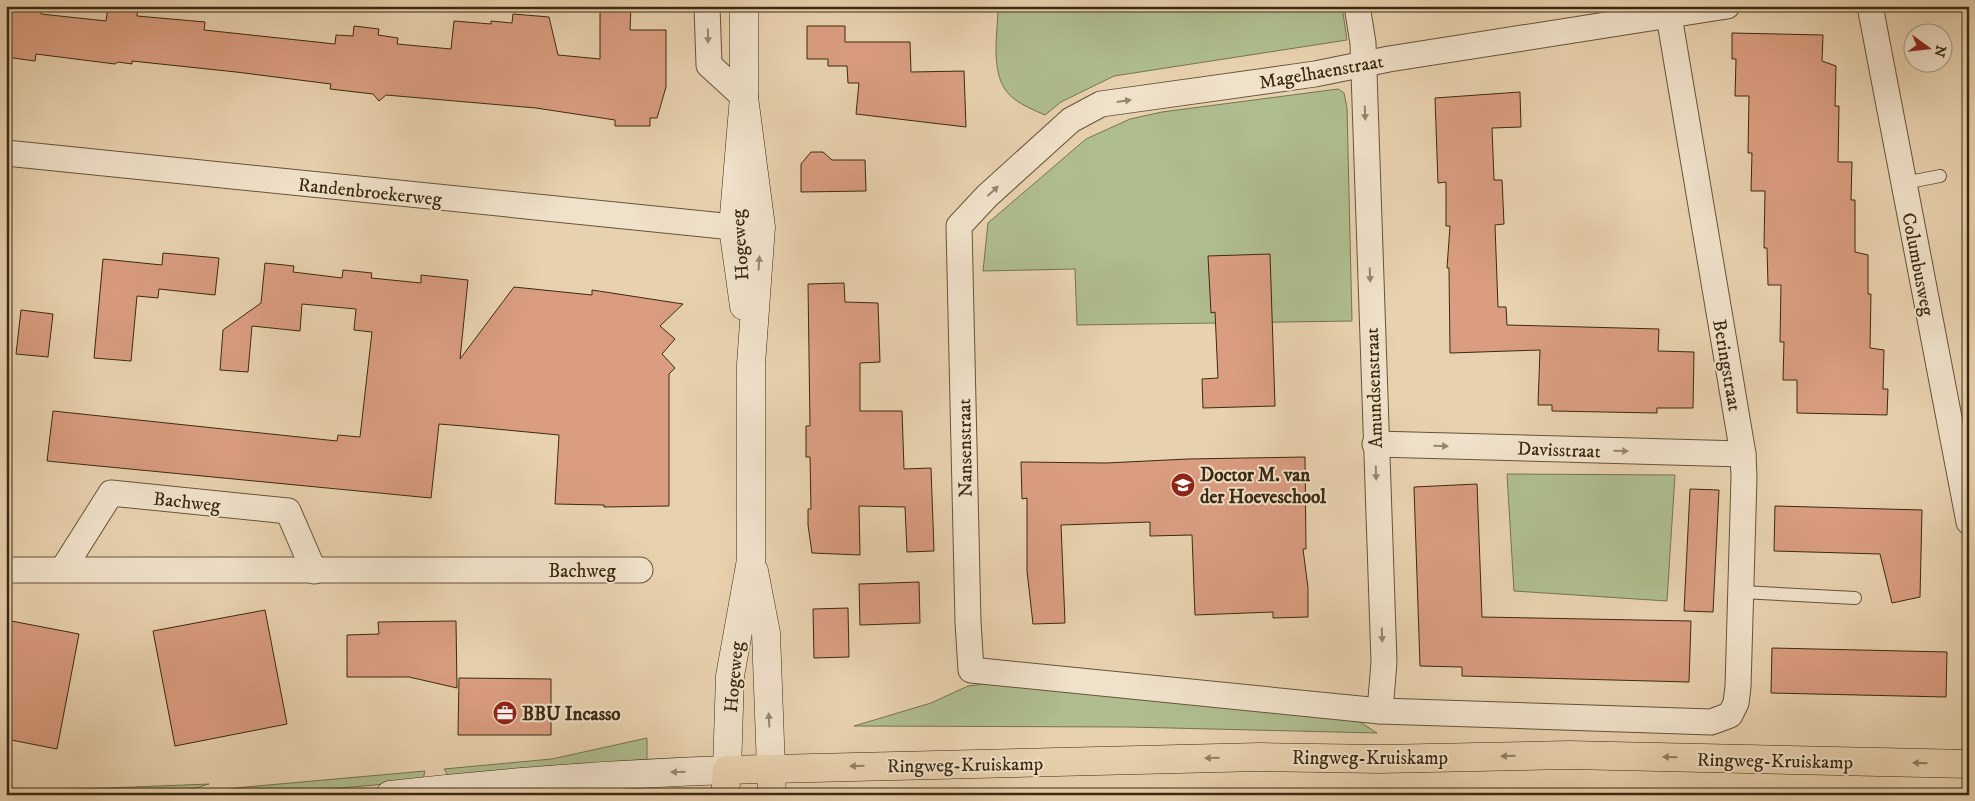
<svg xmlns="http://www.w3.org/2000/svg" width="1975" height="801" viewBox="0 0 1975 801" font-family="'IM FELL DW Pica',serif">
<rect width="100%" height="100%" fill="#e8d1ae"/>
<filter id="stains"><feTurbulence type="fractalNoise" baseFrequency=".004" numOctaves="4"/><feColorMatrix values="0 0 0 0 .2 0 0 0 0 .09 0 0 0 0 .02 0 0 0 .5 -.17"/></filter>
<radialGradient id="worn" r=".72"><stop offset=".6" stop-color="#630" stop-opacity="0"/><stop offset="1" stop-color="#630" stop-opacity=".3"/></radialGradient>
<g fill="#afbd8f" stroke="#757450">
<path d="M998,6H1342L1347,40L1114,76L1061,102L1045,115C1036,111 1026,107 1017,101C987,82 998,37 998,6Z"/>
<path d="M1338,89L1344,93L1347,108L1352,321L1077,325L1075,269L983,271L988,223L1086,139L1130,119L1162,112Z"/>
<path d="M1507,474L1675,475L1667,601L1514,591Z"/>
<path d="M1033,678L1346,713L1377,733L1129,727L854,726L931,703L968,686Z"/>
<path d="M647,738V761L449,777L444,769L552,759Z"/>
<path d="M425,771L423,779L417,781L266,795H209L235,788Z"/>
<path d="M209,784L173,795H6V792Z"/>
</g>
<g fill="#da9d80" stroke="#3b2a10">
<path d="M6,6H42L41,14L106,21L108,6H138L137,16L205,22L204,30L335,44L336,35L353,36L354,26L379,29L378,35L398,38L397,44L451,49L454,21L491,24V21L512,23L513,14L549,17L558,55L600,59V6H631L630,30H666V87L657,118H650V126H615V120L536,108L386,95L379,101L373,94L330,89L331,84L236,72L132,61V64L118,62L115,64L36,54L35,61L6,57Z"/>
<path d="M807,26H845V42H910L911,72L964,71L966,127L856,114L859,83H848L847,66H828V59H807Z"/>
<path d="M1732,33L1823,35L1822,61L1836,66L1835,106H1839L1838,162H1852L1851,200H1855V252L1868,255V294H1871L1870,348L1884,350L1883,389H1888L1887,415L1797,413V380H1783L1784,342H1780L1781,285H1768L1767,248H1764L1765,191H1751L1752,153H1748L1749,96H1735L1736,59H1732Z"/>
<path d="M1520,92L1521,127L1492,128L1494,180H1502L1504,224L1495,225L1498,307H1506L1507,325L1659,329L1658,351L1694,352L1693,408H1657V413L1552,411V405H1538L1540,350L1450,353L1449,268H1447L1450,226H1446V182L1438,183L1435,98Z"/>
<path d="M811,152H823L832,160H865L866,191L801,192V164Z"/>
<path d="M163,253L219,258L215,295L159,289L158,298L137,296L131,361L94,358L103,259L162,265Z"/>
<path d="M1270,254L1275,406L1203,408L1202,379L1218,378L1215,312L1211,313L1208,256Z"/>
<path d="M265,263L294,266L293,272L342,278L343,270L372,273L371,278L421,283V275L468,280L460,359L514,287L592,295V290L683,304L660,326L675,339L662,354L675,368L669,374V506L604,507V505L555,504L559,435L464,426L439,424L431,498L47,461L53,411L337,441L338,435L360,437L372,332L354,330L356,309L302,304L300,331L252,326L248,372L220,370L223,330L261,303Z"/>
<path d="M844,283L845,302L878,303L880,362L860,363V411H902L904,469L931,468L934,551L907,552L905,507L859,506L860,555L812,553L808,525V509H811L810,457H806V426H810L808,284Z"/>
<path d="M21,310L53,314L48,357L16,354Z"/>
<path d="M1305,457L1306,549H1303L1308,588V617L1273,618V612L1195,615L1192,535L1150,536V522L1061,525L1065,623L1033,624L1027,571V498L1022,499L1021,462L1106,463L1188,459Z"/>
<path d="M1477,484L1482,617L1691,621L1689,682L1462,676V667L1420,666L1414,487Z"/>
<path d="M1690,489L1719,490L1713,612L1684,611Z"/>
<path d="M1775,506L1922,510L1920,597L1892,603L1880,554L1774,551Z"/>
<path d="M919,582L920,623L860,625L859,584Z"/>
<path d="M848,608L849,657L814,658L813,609Z"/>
<path d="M265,610L287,724L175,746L153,631Z"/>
<path d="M6,620L79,634L57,749L6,739Z"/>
<path d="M456,621L457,688L409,677H347V635L379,634L378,622Z"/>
<path d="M1772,648L1947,652L1946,697L1771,693Z"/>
<path d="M459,678L551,679V735H458Z"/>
</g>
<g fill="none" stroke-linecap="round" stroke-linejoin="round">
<defs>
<g id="lane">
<path d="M1904,183L1940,176"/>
<path d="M1741,592L1855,598"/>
</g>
<g id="street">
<path d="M707,6L709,65L744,97"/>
<path d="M1357,6L1363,43L1384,662L1380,711"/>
<path d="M1870,6L1969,522"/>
<path d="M1669,16L1743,454L1744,477L1738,687L1736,703L1730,715L1711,722L1380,711L971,670L968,622L959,226L987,196L1071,120L1101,104L1315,74L1389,59L1727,6"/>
<path d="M6,153L733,227"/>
<path d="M1375,444L1743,454"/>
<path d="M63,569L111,493L288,511L314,571"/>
<path d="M6,570H640"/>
</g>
<g id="secondary">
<path d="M744,306L733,227L744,97V6"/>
<path d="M754,571L766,633L771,769"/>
<path d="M390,795C502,782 614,774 727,770L730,676L751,560V364L761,227L744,97"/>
</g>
<g id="primary">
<path d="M771,769L772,795"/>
<path d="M725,795L727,770L1260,757L1380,759L1569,755L1969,764"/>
</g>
</defs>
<use href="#lane" stroke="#665438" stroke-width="14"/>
<use href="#street" stroke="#665438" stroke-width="27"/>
<use href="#secondary" stroke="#3b2a10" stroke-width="29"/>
<use href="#primary" stroke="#3b2a10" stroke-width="29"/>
<use href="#lane" stroke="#f0e1ca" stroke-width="12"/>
<use href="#street" stroke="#f0e1ca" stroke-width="25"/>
<use href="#secondary" stroke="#f0e1ca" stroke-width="28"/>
<use href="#primary" stroke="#e8d1ae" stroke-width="28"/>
</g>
<defs><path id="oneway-solid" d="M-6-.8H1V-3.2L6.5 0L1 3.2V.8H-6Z" transform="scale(1.25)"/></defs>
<g fill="#96866d">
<use href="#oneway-solid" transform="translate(708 36) rotate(89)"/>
<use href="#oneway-solid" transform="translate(1124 101) rotate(-8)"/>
<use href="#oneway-solid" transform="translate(1365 113) rotate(88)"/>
<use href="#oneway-solid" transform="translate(993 191) rotate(-42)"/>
<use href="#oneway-solid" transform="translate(759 263) rotate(-86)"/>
<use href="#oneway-solid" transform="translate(1370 275) rotate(88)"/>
<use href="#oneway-solid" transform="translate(1441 446) rotate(2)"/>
<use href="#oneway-solid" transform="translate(1621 451) rotate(2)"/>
<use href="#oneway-solid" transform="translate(1376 473) rotate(88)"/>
<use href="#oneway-solid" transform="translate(1382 635) rotate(88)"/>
<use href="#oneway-solid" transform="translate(769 720) rotate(-93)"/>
<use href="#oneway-solid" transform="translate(678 772) rotate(178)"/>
</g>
<g fill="#927e5f">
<use href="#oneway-solid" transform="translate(1508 756) rotate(179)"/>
<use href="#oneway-solid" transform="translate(1670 757) rotate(-179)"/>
<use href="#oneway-solid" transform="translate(1212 758) rotate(179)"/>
<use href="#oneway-solid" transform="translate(1920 763) rotate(-179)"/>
<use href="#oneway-solid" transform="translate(857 766) rotate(178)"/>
</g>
<defs>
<symbol id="school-disc" viewBox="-11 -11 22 22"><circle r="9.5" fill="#8f2418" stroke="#f0e1ca"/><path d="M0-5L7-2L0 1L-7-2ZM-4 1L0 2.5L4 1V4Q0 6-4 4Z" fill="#fff"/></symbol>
<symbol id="office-disc" viewBox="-11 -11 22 22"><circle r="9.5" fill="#8f2418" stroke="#f0e1ca"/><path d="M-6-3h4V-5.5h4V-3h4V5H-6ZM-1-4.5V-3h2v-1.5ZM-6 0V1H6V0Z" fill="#fff"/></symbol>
</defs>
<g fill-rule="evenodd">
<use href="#school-disc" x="1169" y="471" width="28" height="28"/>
<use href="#office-disc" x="491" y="699" width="28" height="28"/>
</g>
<g text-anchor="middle" stroke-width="4" stroke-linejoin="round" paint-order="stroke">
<g font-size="19" fill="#3b2a10" stroke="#f0e1ca">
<text transform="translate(1321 71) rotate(-10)" y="7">Magelhaenstraat</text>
<text transform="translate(370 191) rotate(6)" y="7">Randenbroekerweg</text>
<text transform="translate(739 245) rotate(-94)" y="7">Hogeweg</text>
<text transform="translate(1919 264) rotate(79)" y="7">Columbusweg</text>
<text transform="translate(1728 365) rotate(80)" y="7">Beringstraat</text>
<text transform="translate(1373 388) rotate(-92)" y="7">Amundsenstraat</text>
<text transform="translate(964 448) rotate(-91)" y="7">Nansenstraat</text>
<text transform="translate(1559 449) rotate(2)" y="7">Davisstraat</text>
<text transform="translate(187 501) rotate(6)" y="7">Bachweg</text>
<text x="582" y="577">Bachweg</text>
<text transform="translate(733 677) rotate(-85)" y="7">Hogeweg</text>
<text x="1370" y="764">Ringweg-Kruiskamp</text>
<text transform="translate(1775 760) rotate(1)" y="7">Ringweg-Kruiskamp</text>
<text transform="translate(965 764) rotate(-1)" y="7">Ringweg-Kruiskamp</text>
</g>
<g font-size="19" font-weight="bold" fill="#3b2a10" stroke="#f0e1ca" text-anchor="start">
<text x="1200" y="481">Doctor M. van<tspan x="1200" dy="22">der Hoeveschool</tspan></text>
<text x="522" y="720">BBU Incasso</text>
</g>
</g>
<rect width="1975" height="801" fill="none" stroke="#e8d1ae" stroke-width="25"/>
<rect x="8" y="8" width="1960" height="786" fill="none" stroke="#3b2a10" stroke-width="2.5"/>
<rect x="12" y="12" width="1950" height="776" fill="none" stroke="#3b2a10"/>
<g transform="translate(1928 48) rotate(105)"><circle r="24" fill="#f0e1ca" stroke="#a89880"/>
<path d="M0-4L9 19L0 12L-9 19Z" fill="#8f2418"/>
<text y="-8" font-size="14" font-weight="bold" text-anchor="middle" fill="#3b2a10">N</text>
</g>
<rect width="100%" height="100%" filter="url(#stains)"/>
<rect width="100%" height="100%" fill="url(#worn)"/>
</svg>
